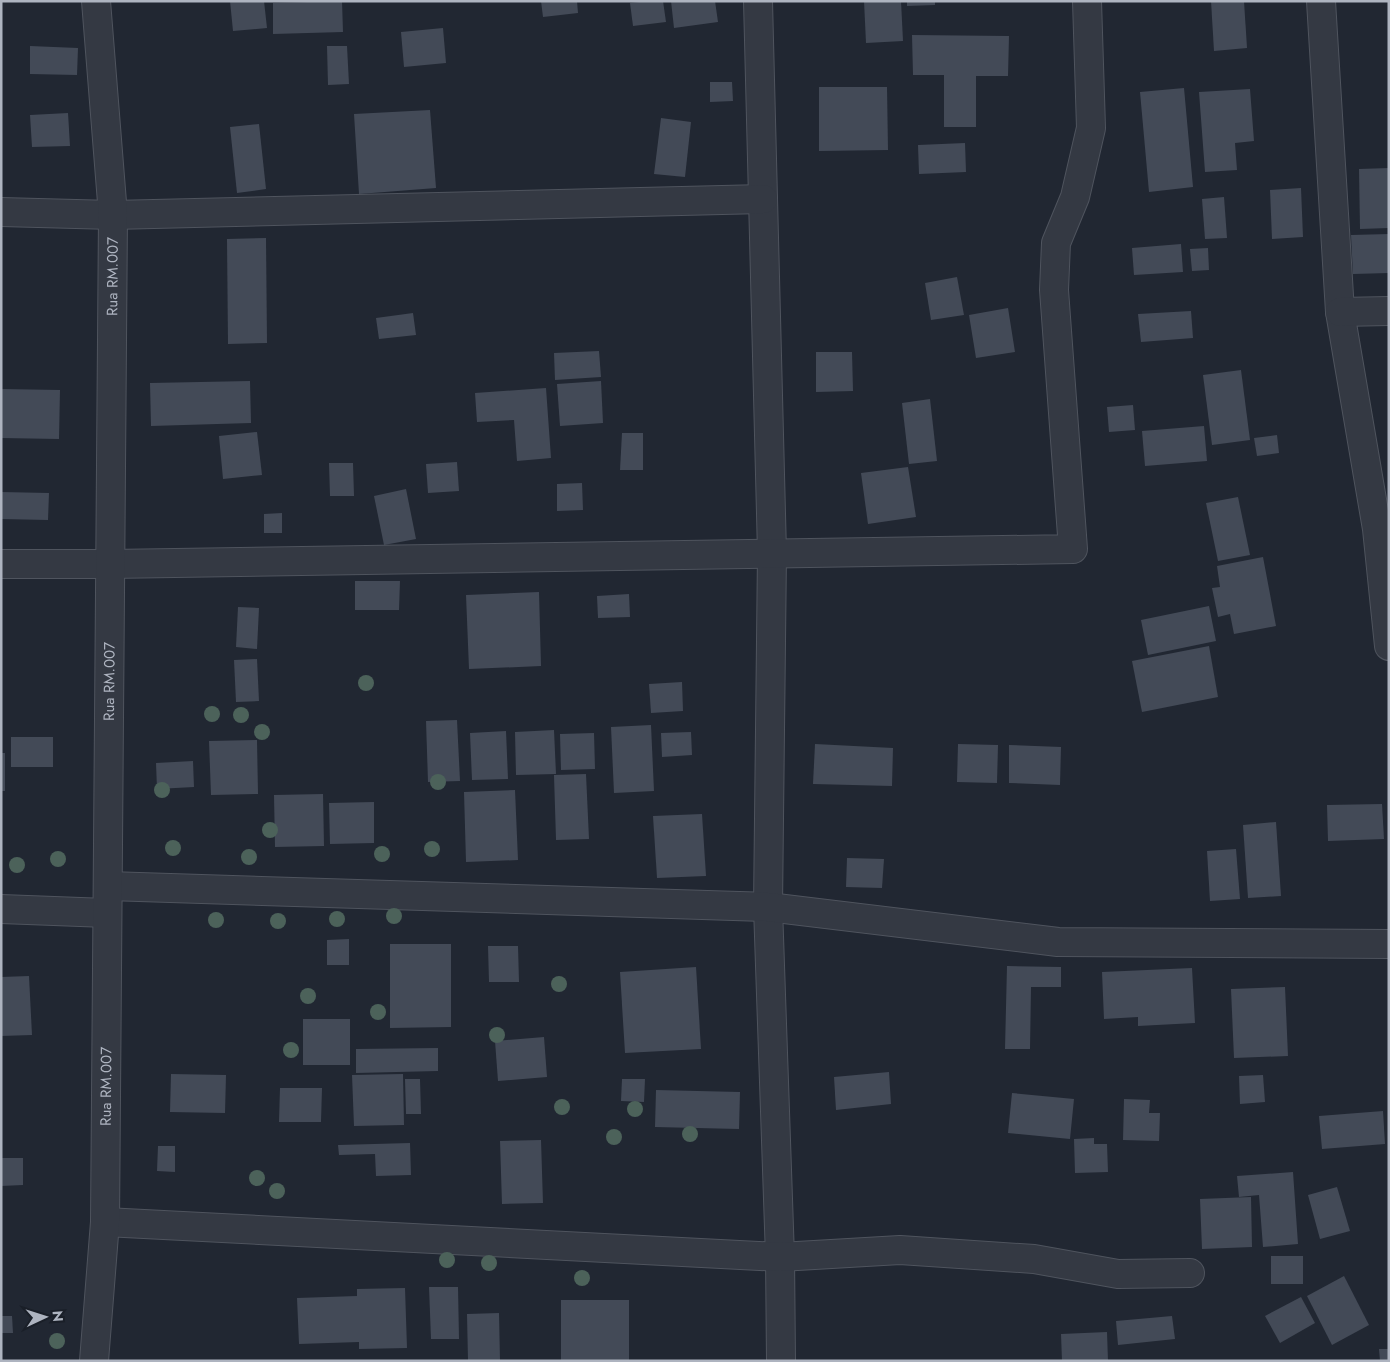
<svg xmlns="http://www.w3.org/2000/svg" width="1390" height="1362" viewBox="0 0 1390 1362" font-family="Jost,sans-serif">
<rect width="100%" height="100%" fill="#212732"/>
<g fill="#434a57">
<path d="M230,1H264L267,28L233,31Z"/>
<path d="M342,1L343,32L273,34V3Z"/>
<path d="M541,1H577L578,13L543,17Z"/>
<path d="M648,1H663L666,22L633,26L630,3Z"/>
<path d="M671,1H715L718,22L674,28Z"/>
<path d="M864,1H901L903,41L866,43Z"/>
<path d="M907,1H935V5L907,6Z"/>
<path d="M1211,1H1244L1247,48L1214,51Z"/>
<path d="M443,28L446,63L404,67L401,32Z"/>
<path d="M912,35L1009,36L1008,76H976V127H944V75H913Z"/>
<path d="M30,46L78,48L77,75L30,74Z"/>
<path d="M327,46H347L349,84L328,85Z"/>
<path d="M710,82H732L733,101L710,102Z"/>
<path d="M819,87H887L888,150L819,151Z"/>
<path d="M1184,88L1193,187L1149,192L1140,92Z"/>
<path d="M1250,89L1254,141L1235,143L1237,170L1205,172L1199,92Z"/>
<path d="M430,110L436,188L359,194L354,114Z"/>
<path d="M68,113L70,146L32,147L30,115Z"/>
<path d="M661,118L691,122L685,177L654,174Z"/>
<path d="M259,124L266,189L237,193L230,127Z"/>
<path d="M965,143L966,172L919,174L918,145Z"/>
<path d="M1389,168V228L1360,229L1359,169Z"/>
<path d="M1301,188L1303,237L1272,239L1270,190Z"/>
<path d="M1224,197L1227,238L1205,239L1202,199Z"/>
<path d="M1389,234V273L1353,274L1351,235Z"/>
<path d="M266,238L267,343L228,344L227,239Z"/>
<path d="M1181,244L1183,272L1134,275L1132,248Z"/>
<path d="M1208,248L1209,270L1192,271L1190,249Z"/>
<path d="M957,277L964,315L931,320L925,283Z"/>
<path d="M1008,308L1015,352L976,358L969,315Z"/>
<path d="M1191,311L1193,338L1141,342L1138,314Z"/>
<path d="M413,313L416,335L379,339L376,318Z"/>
<path d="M599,351L601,377L555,380L554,353Z"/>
<path d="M816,352H852L853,391L816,392Z"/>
<path d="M1241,370L1250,440L1212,445L1203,375Z"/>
<path d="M250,381L251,423L151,426L150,383Z"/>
<path d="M601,381L603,423L560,426L557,384Z"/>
<path d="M546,388L551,458L517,461L514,420L477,422L475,393Z"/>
<path d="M1,389L60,390L59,439L1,438Z"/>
<path d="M930,399L937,461L909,464L902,403Z"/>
<path d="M1133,405L1135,430L1109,432L1107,407Z"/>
<path d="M1204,426L1207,461L1145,466L1142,431Z"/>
<path d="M257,432L262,475L223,479L219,436Z"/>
<path d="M622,433H643V470H620Z"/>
<path d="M1277,435L1279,453L1257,456L1254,438Z"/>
<path d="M457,462L459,491L428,493L426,464Z"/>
<path d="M329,463H353L354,496H330Z"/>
<path d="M908,467L916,517L868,524L861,473Z"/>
<path d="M582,483L583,510L557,511V484Z"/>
<path d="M406,489L416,539L384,545L374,496Z"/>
<path d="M1,492L49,493L48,520L1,519Z"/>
<path d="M1238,497L1250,555L1218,561L1206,503Z"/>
<path d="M282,513V533H264V514Z"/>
<path d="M1263,557L1276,626L1234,634L1230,614L1218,617L1212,588L1220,587L1217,566Z"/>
<path d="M355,581H400L399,610H355Z"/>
<path d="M539,592L541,666L469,669L466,595Z"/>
<path d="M629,594L630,617L598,618L597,596Z"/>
<path d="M1209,606L1216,641L1148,655L1141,620Z"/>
<path d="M238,607L259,608L257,649L236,647Z"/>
<path d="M1209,646L1218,697L1142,712L1132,661Z"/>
<path d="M257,659L259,701L236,702L234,660Z"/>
<path d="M682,682L683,711L651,713L649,684Z"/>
<path d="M457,720L460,781L428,782L426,721Z"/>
<path d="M651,725L654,791L614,793L611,727Z"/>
<path d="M554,730L556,774L516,775L515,732Z"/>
<path d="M506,731L508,779L472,780L470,733Z"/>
<path d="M691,732L692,755L662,757L661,733Z"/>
<path d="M594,733L595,769L561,770L560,734Z"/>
<rect x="11" y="737" width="42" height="30"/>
<path d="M257,740L258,794L211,795L209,741Z"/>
<path d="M815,744L893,748L892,786L813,784Z"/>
<path d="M958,744L998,745L997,783L957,782Z"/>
<path d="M1009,745L1061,747L1060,785L1009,783Z"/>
<rect x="1" y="753" width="4" height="38"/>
<path d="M193,761L194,787L157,789L156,763Z"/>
<path d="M586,774L589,839L556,840L554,775Z"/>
<path d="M515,790L518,860L466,862L464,792Z"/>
<path d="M323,794L324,846L275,847L274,795Z"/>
<path d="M374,802V843L330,844L329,803Z"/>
<path d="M1382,804L1384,839L1328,841L1327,805Z"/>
<path d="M702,814L706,876L657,878L653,816Z"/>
<path d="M1276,822L1281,896L1248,898L1243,825Z"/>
<path d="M1236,849L1240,899L1210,901L1207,851Z"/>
<path d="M847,858L884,859L882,888L846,887Z"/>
<path d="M349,939V965H327V940Z"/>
<path d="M390,944H451V1027L390,1028Z"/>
<path d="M488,946H518L519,982H489Z"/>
<path d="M1007,966L1061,967V987H1031L1030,1049H1005Z"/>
<path d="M696,967L701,1049L625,1053L620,972Z"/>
<path d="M1192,968L1195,1023L1138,1026V1017L1104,1019L1102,972Z"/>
<path d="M29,976L32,1035L1,1036V977Z"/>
<path d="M1285,987L1288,1056L1234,1058L1231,989Z"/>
<rect x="303" y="1019" width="47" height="46"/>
<path d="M544,1037L547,1077L498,1081L495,1041Z"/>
<path d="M438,1048V1071L356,1073V1049Z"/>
<path d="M889,1072L891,1104L836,1110L834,1077Z"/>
<path d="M171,1074L226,1075L225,1113L170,1112Z"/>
<path d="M403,1074L404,1125L354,1126L352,1075Z"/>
<path d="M1263,1075L1265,1102L1240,1104L1239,1076Z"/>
<path d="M405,1079H420L421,1114H406Z"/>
<path d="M622,1079H645L644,1102L621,1101Z"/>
<path d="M280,1088H322L321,1122H279Z"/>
<path d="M656,1090L740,1092L739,1129L655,1127Z"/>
<path d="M1012,1093L1074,1099L1070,1139L1008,1133Z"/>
<path d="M1124,1099L1150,1100L1149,1113H1160L1159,1141L1123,1140Z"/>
<path d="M1383,1111L1385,1144L1322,1149L1319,1116Z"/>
<path d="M1094,1138V1144H1107L1108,1172L1075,1173L1074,1139Z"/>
<path d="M541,1140L543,1203L502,1204L500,1141Z"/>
<path d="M410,1143L411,1175L376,1176L375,1154L339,1155L338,1145Z"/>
<path d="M158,1146H175V1172L157,1171Z"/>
<path d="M1,1158H23V1185L1,1186Z"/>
<path d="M1293,1172L1298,1244L1263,1247L1259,1195L1239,1197L1237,1176Z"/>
<path d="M1337,1187L1350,1231L1320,1239L1308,1195Z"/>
<path d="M1251,1197L1252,1247L1202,1249L1200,1199Z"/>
<rect x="1271" y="1256" width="32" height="28"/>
<path d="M1344,1276L1369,1325L1332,1345L1307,1296Z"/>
<path d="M429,1287H458L459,1339H431Z"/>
<path d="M405,1288L407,1348L359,1349V1342L299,1344L297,1298L357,1296V1289Z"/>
<path d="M1301,1297L1315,1323L1280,1343L1265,1316Z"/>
<rect x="561" y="1300" width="68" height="61"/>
<path d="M499,1313L500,1361H468L467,1314Z"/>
<path d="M1,1316H12L13,1333H1Z"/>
<path d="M1172,1316L1175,1339L1118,1345L1116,1321Z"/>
<path d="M1107,1332L1108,1361H1062L1061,1334Z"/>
<path d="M1379,1349H1389V1361H1380Z"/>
</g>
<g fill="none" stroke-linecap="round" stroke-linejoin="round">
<defs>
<g id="minor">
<path d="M758,1L772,553L768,907L780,1257L781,1361"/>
<path d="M1321,1L1340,312L1377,529L1389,646"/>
<path d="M1,212L113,215L763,199"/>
<path d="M1340,312L1389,311"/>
<path d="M1,564H110L1073,549L1054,290L1056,243L1075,197L1091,128L1087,1"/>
<path d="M108,886L768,907L1058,942L1389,944"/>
<path d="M1,909L107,913"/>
<path d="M105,1222L780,1257L900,1250L1034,1259L1118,1274L1190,1273"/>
<path id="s1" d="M94,1361L105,1222L113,215L96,1"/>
</g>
</defs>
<use href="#minor" stroke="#4f545e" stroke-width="30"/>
<use href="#minor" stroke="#343943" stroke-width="28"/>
</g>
<g fill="#4c625a">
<circle cx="366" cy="683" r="8"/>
<circle cx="212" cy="714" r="8"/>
<circle cx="241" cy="715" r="8"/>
<circle cx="262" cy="732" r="8"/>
<circle cx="438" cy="782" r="8"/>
<circle cx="162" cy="790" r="8"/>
<circle cx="270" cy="830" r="8"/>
<circle cx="173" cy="848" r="8"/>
<circle cx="432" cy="849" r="8"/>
<circle cx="382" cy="854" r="8"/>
<circle cx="249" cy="857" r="8"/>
<circle cx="58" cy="859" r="8"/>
<circle cx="17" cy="865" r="8"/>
<circle cx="394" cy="916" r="8"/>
<circle cx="337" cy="919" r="8"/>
<circle cx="216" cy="920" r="8"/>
<circle cx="278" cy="921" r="8"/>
<circle cx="559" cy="984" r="8"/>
<circle cx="308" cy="996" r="8"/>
<circle cx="378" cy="1012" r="8"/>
<circle cx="497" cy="1035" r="8"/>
<circle cx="291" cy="1050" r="8"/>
<circle cx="562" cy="1107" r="8"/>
<circle cx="635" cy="1109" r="8"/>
<circle cx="690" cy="1134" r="8"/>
<circle cx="614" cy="1137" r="8"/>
<circle cx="257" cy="1178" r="8"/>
<circle cx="277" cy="1191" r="8"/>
<circle cx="447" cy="1260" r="8"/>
<circle cx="489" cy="1263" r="8"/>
<circle cx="582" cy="1278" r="8"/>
<circle cx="57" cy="1341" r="8"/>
</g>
<g text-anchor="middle" stroke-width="4.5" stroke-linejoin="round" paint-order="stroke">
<g font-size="15" fill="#aeb4c0" stroke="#1a1f28">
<text dy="5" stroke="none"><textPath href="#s1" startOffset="1085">Rua RM.007</textPath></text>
<text dy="5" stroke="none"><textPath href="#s1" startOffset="680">Rua RM.007</textPath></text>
<text dy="5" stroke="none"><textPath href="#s1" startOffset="275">Rua RM.007</textPath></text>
</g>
</g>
<rect width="1390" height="1362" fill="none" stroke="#aeb4c0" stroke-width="5"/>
<g transform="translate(45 1317) rotate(86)" stroke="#1a1f28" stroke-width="4" paint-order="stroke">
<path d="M0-4L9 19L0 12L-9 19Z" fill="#aeb4c0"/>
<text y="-8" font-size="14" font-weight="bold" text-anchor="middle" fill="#aeb4c0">N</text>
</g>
</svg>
